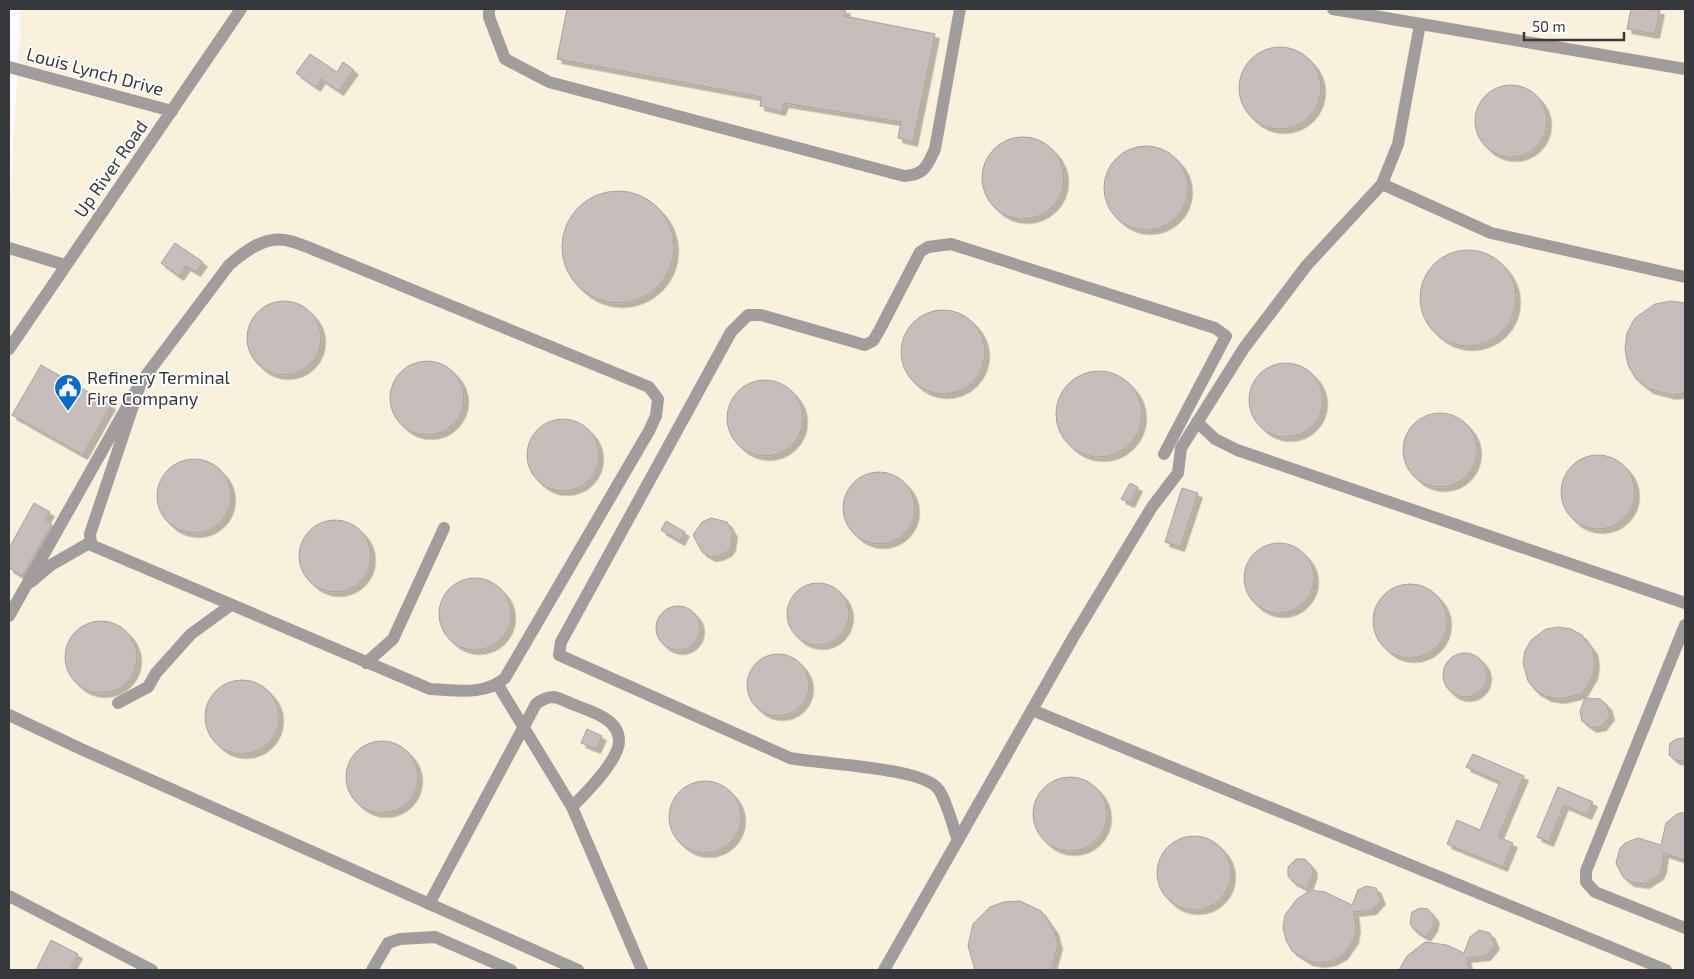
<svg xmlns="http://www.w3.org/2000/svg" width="1694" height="979" viewBox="0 0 1694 979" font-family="'Exo 2',sans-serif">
<defs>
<filter id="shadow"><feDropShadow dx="4.5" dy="4.5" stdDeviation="0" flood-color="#0004"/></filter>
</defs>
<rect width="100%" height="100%" fill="#fafbfe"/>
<path fill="#f9f1db" d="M21,9H1685V970H9V219Z"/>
<g fill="#c7bebc" stroke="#aaa19f" filter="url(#shadow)">
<path d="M567,9H846L844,16L935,34L913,142L898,138L901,122L784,103L781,111L760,106L761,97L557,59Z"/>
<path d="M1631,9L1660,10L1655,34L1627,29Z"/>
<circle cx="1280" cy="88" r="41"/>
<path d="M310,54L337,72L343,62L354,70L339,91L321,79L316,87L296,73Z"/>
<circle cx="1511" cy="121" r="36"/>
<circle cx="1023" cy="178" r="41"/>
<circle cx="1146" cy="188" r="42"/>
<circle cx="618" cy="247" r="56"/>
<path d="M175,243L203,262L196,272L186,266L179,276L161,263Z"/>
<circle cx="1468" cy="298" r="48"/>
<path d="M1671,301L1685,303V393L1672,395L1649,389L1636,379L1628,365L1625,349L1627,333L1635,318L1655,304Z"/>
<circle cx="284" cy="338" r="37"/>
<circle cx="943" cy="352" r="42"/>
<circle cx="427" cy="398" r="37"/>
<circle cx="1286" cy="400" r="37"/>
<path d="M41,365L111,405L83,455L12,415Z"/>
<circle cx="1099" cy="414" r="43"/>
<circle cx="765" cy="418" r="38"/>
<circle cx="1440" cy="450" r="37"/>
<circle cx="563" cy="455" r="36"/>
<circle cx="1598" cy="492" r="37"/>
<circle cx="194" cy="496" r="37"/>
<circle cx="879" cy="508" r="36"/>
<path d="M1130,483L1138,487L1130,503L1121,499Z"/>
<path d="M1182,488L1198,493L1180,547L1165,542Z"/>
<path d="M34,503L50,512L45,520L52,524L22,576L9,568V548Z"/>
<path d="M711,518L727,522L733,533L731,547L727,552L718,556L711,557L702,552L693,535L702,522Z"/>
<circle cx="335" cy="556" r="36"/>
<path d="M666,521L685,532L680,541L661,530Z"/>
<circle cx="1279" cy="578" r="35"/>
<circle cx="475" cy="614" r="36"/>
<circle cx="818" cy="614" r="31"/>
<circle cx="1410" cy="621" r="37"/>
<circle cx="678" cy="628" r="22"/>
<circle cx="101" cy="657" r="36"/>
<path d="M1559,627L1571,629L1582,635L1593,650L1595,662L1593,675L1582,694L1560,699L1547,697L1536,691L1528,681L1523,663L1525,651L1531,640L1546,629Z"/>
<circle cx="1465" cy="675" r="22"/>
<circle cx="778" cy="685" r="31"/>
<circle cx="242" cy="717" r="37"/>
<path d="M1585,698L1600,699L1607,705L1610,716L1602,726L1592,728L1582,721L1580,711Z"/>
<path d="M587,729L602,736L596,749L581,743Z"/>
<path d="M1685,738V761L1675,760L1669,755L1670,743L1677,739Z"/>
<circle cx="382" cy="777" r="36"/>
<path d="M1473,754L1524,776L1498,837L1513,843L1503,867L1447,844L1457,820L1480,830L1500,782L1466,767Z"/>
<circle cx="1070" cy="814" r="37"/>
<circle cx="705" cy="817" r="36"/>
<path d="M1558,787L1593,802L1587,815L1564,805L1549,842L1537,837Z"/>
<path d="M1685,812V860L1664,853L1662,868L1659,875L1645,884L1630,882L1623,877L1616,863L1620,848L1625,843L1638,838L1661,845L1666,823L1677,814Z"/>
<circle cx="1194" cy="873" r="37"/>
<path d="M1296,859H1305L1312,867L1313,873L1307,889L1292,881L1288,876V867Z"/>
<path d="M1366,886L1376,888L1381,900L1372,910L1354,912L1356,927L1354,939L1343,955L1332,961L1320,963L1308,961L1292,951L1286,940L1283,928L1285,915L1296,900L1310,890L1325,892L1352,905L1358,890Z"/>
<path d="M1020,901L1041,911L1054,930L1058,945L1051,970H975L968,946L973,924L990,907L1004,902Z"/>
<path d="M1420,908L1428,909L1435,918L1433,927L1426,937L1414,930L1410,923L1412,912Z"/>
<path d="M1479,930L1490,933L1495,945L1486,956L1466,958L1470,970H1399L1407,956L1425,942L1447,945L1464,953L1470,937Z"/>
<path d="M51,940L78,954L70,970H36Z"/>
</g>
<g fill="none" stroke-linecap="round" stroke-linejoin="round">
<g stroke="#a19d9d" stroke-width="12">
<path d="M489,9V17L505,59L549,82L904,176C925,175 927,166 935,149L960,9"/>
<path d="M1333,9L1685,69"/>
<path d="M9,67L172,111"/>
<path d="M1382,184L1491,233L1685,277"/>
<path d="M9,248L65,265"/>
<path d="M9,349L241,9"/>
<path d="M1197,422L1215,439L1237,450L1685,603"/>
<path d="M31,582L51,565L91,542"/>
<path d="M9,616L141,382L229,265C273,227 284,238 332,257L649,387L658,399L656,416L649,431L505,678C485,696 455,690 430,689L91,545L90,534L141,382"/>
<path d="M1685,625L1586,871V882L1595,892L1685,928"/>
<path d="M366,663L393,639L444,528"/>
<path d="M498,685L572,807"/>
<path d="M118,703L148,687L156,673L191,634L231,605"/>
<path d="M1032,710L1666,970"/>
<path d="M9,715L81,749L578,970"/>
<path d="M958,840C952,825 948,804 939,790C924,767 819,764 790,758L559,655L561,642L731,332L748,315H761L865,345L873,341L879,331L920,252L928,247L951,244L1215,328L1226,336L1164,454"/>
<path d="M9,896L152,970"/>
<path d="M429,904L536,704C541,700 547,697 554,697C560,698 569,703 575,705C592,712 620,719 619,742C618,761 585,794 572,807L642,970"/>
<path d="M372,970L388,943L400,939L435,937L511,970"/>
<path d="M884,970L1074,636L1152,507L1178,473L1181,448L1244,348L1307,265L1382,184L1398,144L1420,24"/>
</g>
</g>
<defs>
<symbol id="civic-pin" viewBox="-11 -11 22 30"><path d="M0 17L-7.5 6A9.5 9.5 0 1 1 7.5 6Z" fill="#006bd3" stroke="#fff"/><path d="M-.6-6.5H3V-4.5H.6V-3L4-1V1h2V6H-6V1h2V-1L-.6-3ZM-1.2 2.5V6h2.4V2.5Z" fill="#fff"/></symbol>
</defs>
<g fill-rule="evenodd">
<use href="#civic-pin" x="52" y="372" width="32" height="43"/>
</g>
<g text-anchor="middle" stroke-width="4" stroke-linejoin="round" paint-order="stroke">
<g font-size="18" fill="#37383b" stroke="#fff">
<text transform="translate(95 72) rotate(15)" y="6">Louis Lynch Drive</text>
<text transform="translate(111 169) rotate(-55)" y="6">Up River Road</text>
</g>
<g font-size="18" fill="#37383b" stroke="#fff" text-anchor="start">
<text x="87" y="384">Refinery Terminal<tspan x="87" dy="21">Fire Company</tspan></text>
</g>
</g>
<rect width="1694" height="979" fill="none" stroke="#37383b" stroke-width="20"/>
<path d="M1524 32v8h100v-8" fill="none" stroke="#37383b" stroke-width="2.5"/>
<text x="1532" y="32" font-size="15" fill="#37383b" stroke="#ffffff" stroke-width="4" paint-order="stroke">50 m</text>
</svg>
